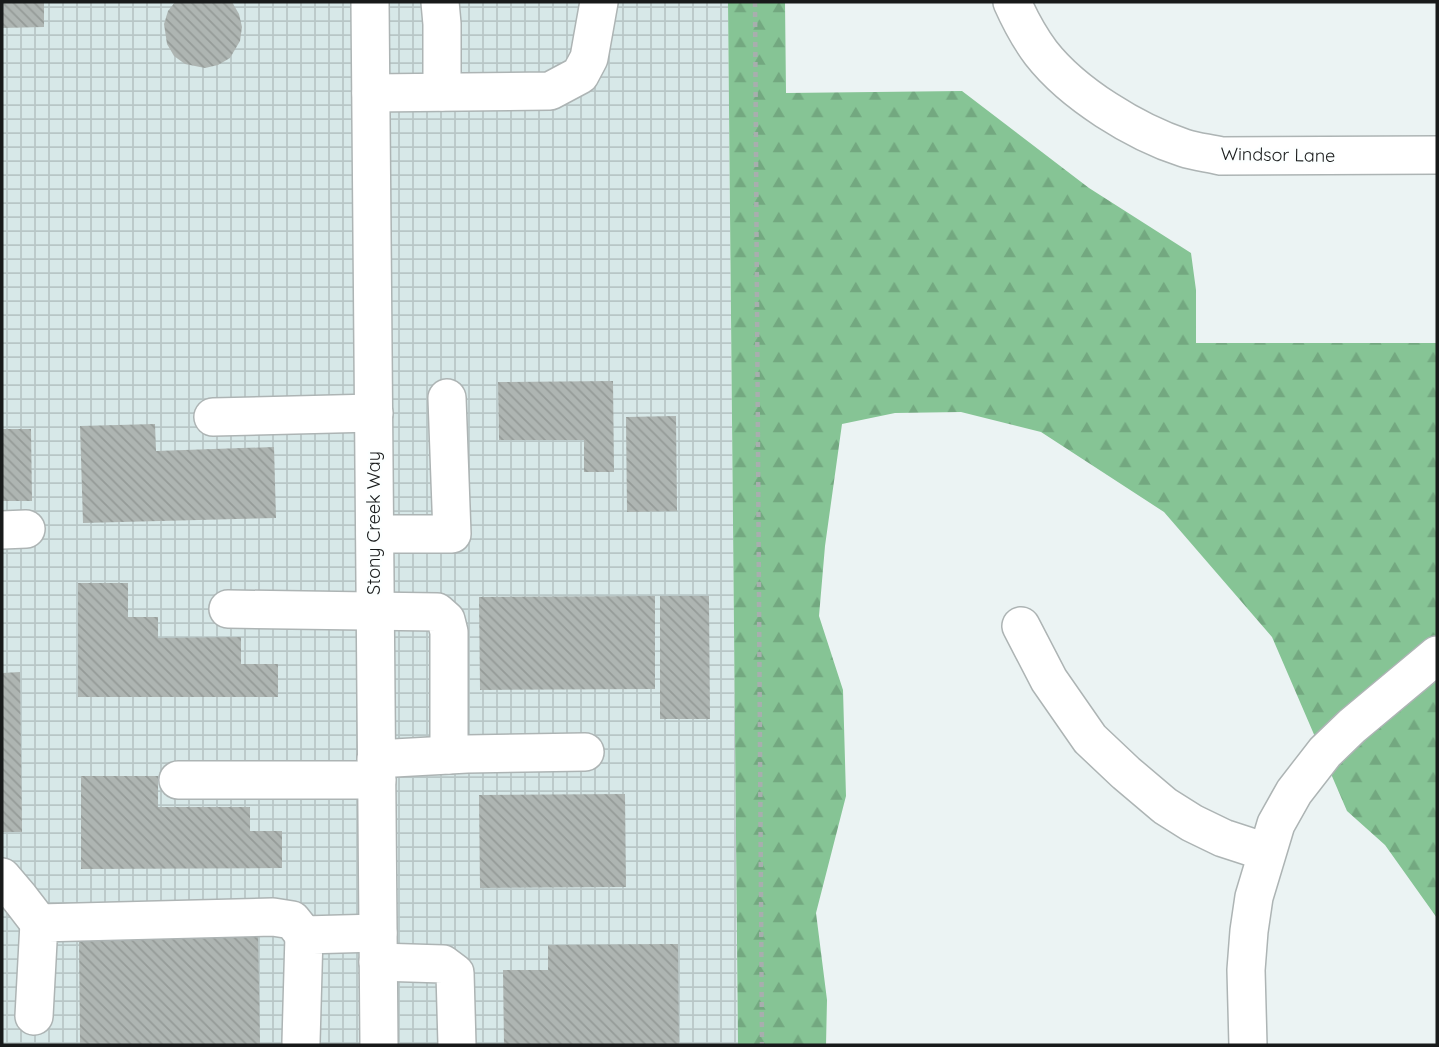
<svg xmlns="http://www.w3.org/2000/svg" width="1439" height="1047" viewBox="0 0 1439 1047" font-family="Quicksand,sans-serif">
<defs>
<pattern id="industrial-grid" width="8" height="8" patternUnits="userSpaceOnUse" patternTransform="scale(1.75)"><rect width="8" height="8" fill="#d7e8e8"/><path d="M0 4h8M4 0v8" fill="none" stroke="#b8c6c6"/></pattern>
<pattern id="forest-firs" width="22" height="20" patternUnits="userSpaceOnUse" patternTransform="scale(1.75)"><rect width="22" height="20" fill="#86c495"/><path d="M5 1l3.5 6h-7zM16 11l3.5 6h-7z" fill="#73a880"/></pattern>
<pattern id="building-back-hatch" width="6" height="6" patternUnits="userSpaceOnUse" patternTransform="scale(1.75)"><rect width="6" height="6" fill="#aeb5b2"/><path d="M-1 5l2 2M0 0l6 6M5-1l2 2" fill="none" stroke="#959b98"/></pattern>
</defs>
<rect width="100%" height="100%" fill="#ebf3f3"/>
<path fill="url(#industrial-grid)" d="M2,2H728L738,1045H2Z"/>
<path fill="url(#forest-firs)" d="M728,2H785L786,93L962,91L1089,188L1191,253L1196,290V343H1437V918L1385,845L1347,811L1272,637L1164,512L1041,432L961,412L895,413L842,424L825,546L819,616L843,690L846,796L816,913L827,1000L826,1045H738Z"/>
<g fill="url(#building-back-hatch)">
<path d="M2,2H44V27L2,28Z"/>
<path d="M175,2H232L239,14L242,27L240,41L230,58L218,65L205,68L185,64L174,56L167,44L164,24L168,11Z"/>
<path d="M613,381L614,472H584V440H499L498,382Z"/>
<path d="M676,416L677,511L627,512L626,417Z"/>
<path d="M155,424L156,451L274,447L276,518L83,523L80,426Z"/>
<path d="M2,429H31L32,501H2Z"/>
<path d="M78,583H128V617H158V638L241,637V664H278V697H78Z"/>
<path d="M655,596V689L480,690L479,597Z"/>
<path d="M660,596H709L710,719H660Z"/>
<path d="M20,672L22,832H2V673Z"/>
<path d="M81,776H158V807H250V831H282V868L81,869Z"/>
<path d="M625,794L626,887L480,888L479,795Z"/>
<path d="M258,933L260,1045H80L79,935Z"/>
<path d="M678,944L679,1045H504L503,970H548V945Z"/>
</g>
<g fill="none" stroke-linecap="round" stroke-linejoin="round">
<defs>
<g id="minor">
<path d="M370,2L379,1045"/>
<path d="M440,2L442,24V92"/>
<path d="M1012,2C1020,20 1029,37 1041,53C1073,94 1135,132 1184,148C1196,152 1209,153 1221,156L1437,155"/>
<path d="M371,93L550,91L580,75L589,58L599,2"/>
<path d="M213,417L374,413"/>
<path d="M2,530L26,529"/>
<path d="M375,534H452L447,398"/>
<path d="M228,609L437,612L446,620L449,632V755"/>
<path d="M1021,626L1049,680L1090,739L1126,773L1165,806L1192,823L1223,838L1266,852"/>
<path d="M376,759L467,754L585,752"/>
<path d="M178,780H377"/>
<path d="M2,877L19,897L39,923"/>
<path d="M378,962L443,964L455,973L457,1045"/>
<path d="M34,1016L39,923L273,917L292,920L304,935"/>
<path d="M301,1042L304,935L378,933"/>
<path d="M1248,1045L1246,970L1249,931L1254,897L1276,824L1294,792L1325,752L1352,726L1437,655"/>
</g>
</defs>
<use href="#minor" stroke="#adb4b4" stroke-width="40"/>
<path stroke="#a8aeae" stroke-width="4.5" stroke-dasharray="5 5" stroke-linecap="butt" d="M755,2L762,1045"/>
<use href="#minor" stroke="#fff" stroke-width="37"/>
</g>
<g text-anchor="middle" stroke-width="5" stroke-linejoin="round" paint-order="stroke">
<g font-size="18" fill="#181a1a" stroke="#fcffff">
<text transform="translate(1278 155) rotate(1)" y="6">Windsor Lane</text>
<text transform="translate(374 523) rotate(-90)" y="6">Stony Creek Way</text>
</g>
</g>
<rect width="1439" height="1047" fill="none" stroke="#181a1a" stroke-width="7"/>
</svg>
